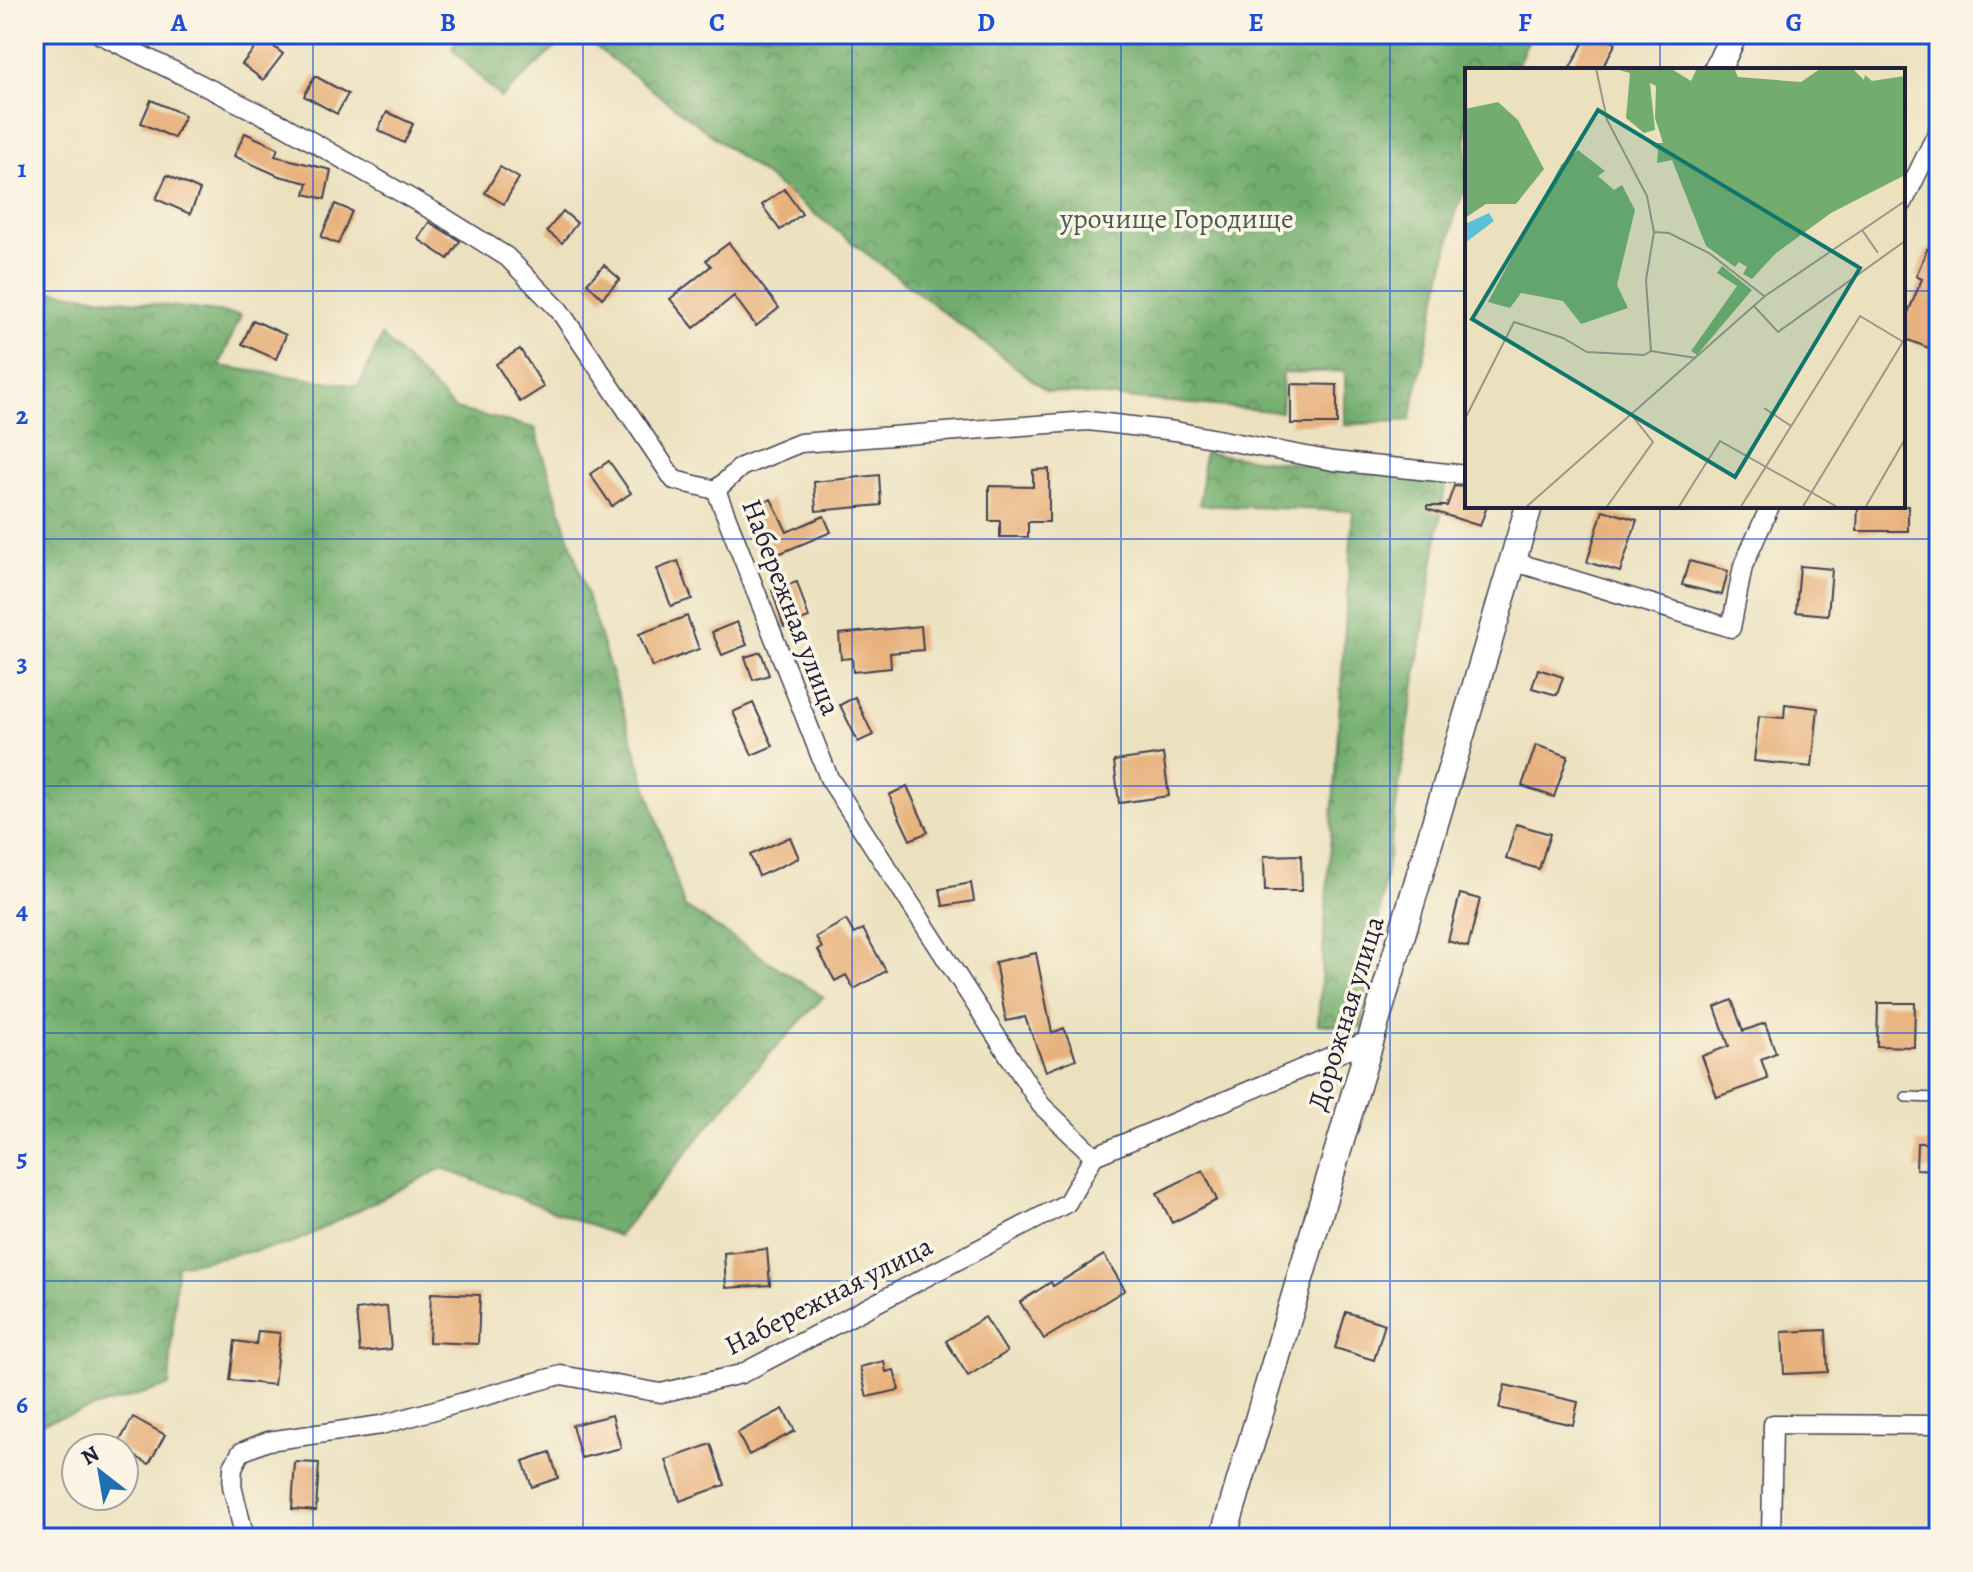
<svg xmlns="http://www.w3.org/2000/svg" width="1973" height="1572" viewBox="0 0 1973 1572" font-family="Alegreya,serif">
<defs>
<pattern id="forest-crowns" width="20" height="18" patternUnits="userSpaceOnUse" patternTransform="scale(2)"><rect width="20" height="18" fill="#72ad6d"/><path d="M2 6a3 3 0 1 1 6 0M12 15a3 3 0 1 1 6 0" fill="none" stroke="#5d8c5b"/></pattern>
</defs>
<rect width="100%" height="100%" fill="#fcf5e5"/>
<filter id="ink" filterUnits="userSpaceOnUse"><feTurbulence type="fractalNoise" baseFrequency=".0125" numOctaves="2"/><feDisplacementMap in="SourceGraphic" scale="16" xChannelSelector="R" yChannelSelector="G"/><feConvolveMatrix kernelMatrix="1 2 1 2 8 2 1 2 1" color-interpolation-filters="sRGB"/></filter>
<filter id="wash" filterUnits="userSpaceOnUse"><feTurbulence type="fractalNoise" baseFrequency=".006" numOctaves="4" result="noise"/><feDisplacementMap in="SourceGraphic" scale="32" xChannelSelector="R" yChannelSelector="G"/><feGaussianBlur stdDeviation="1.8" result="paint"/><feColorMatrix in="noise" values="0 0 0 0 0 0 0 0 0 0 0 0 0 0 0 0 0 1.4 0 .05"/><feComposite in="paint" operator="in"/></filter>
<g filter="url(#wash)">
<rect width="100%" height="100%" fill="#ece1bf"/>
<g fill="url(#forest-crowns)" stroke="#4a6854" stroke-width="2">
<path d="M460,34H570L501,98L452,49Z"/>
<path d="M579,34H1531L1515,70H1467V185L1456,211L1410,420L1345,425V371L1283,373L1281,412L1047,391Z"/>
<path d="M34,289L241,315L219,366L359,386L382,336L455,409L535,428L684,906L823,997L752,1073L618,1236L442,1168L291,1244L177,1265L169,1386L34,1425Z"/>
<path d="M1204,453L1446,481L1362,1028L1318,1024L1353,511L1200,505Z"/>
</g>
<g id="blocks">
<g fill="#e8b27e">
<path d="M1588,34H1599L1616,43L1601,70H1569Z"/>
<path d="M263,38L283,54L263,80L242,64Z"/>
<path d="M315,76L348,94L337,114L304,96Z"/>
<path d="M151,100L185,115L174,138L141,123Z"/>
<path d="M387,112L413,124L404,143L378,130Z"/>
<path d="M245,133L278,148L275,156L331,170L325,199L305,194L308,183L279,176L234,156Z"/>
<path d="M500,167L519,178L504,204L485,193Z"/>
<path d="M167,175L200,190L190,214L156,199Z"/>
<path d="M784,189L802,214L780,230L762,205Z"/>
<path d="M335,204L352,211L338,244L321,237Z"/>
<path d="M563,211L577,223L562,243L547,231Z"/>
<path d="M429,222L460,241L448,259L418,239Z"/>
<path d="M729,243L779,308L756,326L734,296L694,328L670,299L711,266L706,260Z"/>
<path d="M1927,249L1939,253V337L1934,350L1903,338V325L1922,279L1916,276Z"/>
<path d="M604,265L620,279L602,298L587,283Z"/>
<path d="M253,320L286,335L276,359L242,344Z"/>
<path d="M520,349L544,387L520,402L496,364Z"/>
<path d="M1291,384L1337,385V424H1291Z"/>
<path d="M609,461L631,493L612,506L590,474Z"/>
<path d="M1049,469V522H1028V537H1000V521H989V486L1033,487V470Z"/>
<path d="M879,475L881,505L816,511L814,482Z"/>
<path d="M1454,486L1467,487V506H1487L1480,526L1427,509V506H1447Z"/>
<path d="M771,499L787,532L824,516L831,532L769,558L746,512Z"/>
<path d="M1858,506H1908V531H1857Z"/>
<path d="M1603,510L1637,520L1620,572L1587,562Z"/>
<path d="M678,561L692,599L671,606L657,569Z"/>
<path d="M1689,561L1728,571L1722,595L1682,585Z"/>
<path d="M1800,566L1832,569L1828,615L1796,612Z"/>
<path d="M797,582L809,618L784,627L772,590Z"/>
<path d="M687,616L699,649L652,667L639,634Z"/>
<path d="M737,622L747,645L722,655L712,632Z"/>
<path d="M921,626L923,650L890,653L891,668L853,672L852,658L841,659L839,634Z"/>
<path d="M761,652L769,675L753,680L745,657Z"/>
<path d="M1538,669L1563,677L1557,695L1532,688Z"/>
<path d="M855,697L873,735L858,742L840,705Z"/>
<path d="M753,703L773,746L752,755L733,712Z"/>
<path d="M1785,704L1818,708L1812,767L1754,761L1759,716L1784,718Z"/>
<path d="M1536,745L1568,756L1554,797L1522,786Z"/>
<path d="M1163,754L1169,796L1119,803L1114,761Z"/>
<path d="M907,786L928,832L910,840L889,795Z"/>
<path d="M1516,824L1550,834L1539,869L1506,859Z"/>
<path d="M790,837L799,858L759,876L750,855Z"/>
<path d="M1301,855L1302,891H1265L1264,856Z"/>
<path d="M971,883L974,901L943,906L940,889Z"/>
<path d="M1460,894L1480,899L1468,947L1448,941Z"/>
<path d="M846,920L854,934L863,929L886,971L854,989L846,975L835,981L818,950L822,948L816,937Z"/>
<path d="M1036,953L1052,1033L1064,1028L1076,1059L1046,1071L1025,1017L1006,1021L995,962Z"/>
<path d="M1732,1000L1743,1031L1765,1023L1776,1053L1761,1059L1768,1079L1717,1097L1702,1056L1729,1046L1715,1007Z"/>
<path d="M1878,1003H1915L1914,1047L1877,1046Z"/>
<path d="M1917,1143H1939V1170L1916,1169Z"/>
<path d="M1203,1170L1217,1200L1172,1223L1157,1193Z"/>
<path d="M767,1249L770,1285L726,1288L724,1253Z"/>
<path d="M1104,1255L1125,1290L1044,1339L1020,1302L1051,1282L1053,1286Z"/>
<path d="M431,1293L480,1295L478,1344L429,1342Z"/>
<path d="M387,1306L391,1349L360,1352L356,1310Z"/>
<path d="M1346,1312L1385,1324L1374,1360L1335,1348Z"/>
<path d="M985,1317L1007,1352L968,1376L946,1341Z"/>
<path d="M1826,1330L1828,1372L1784,1374L1782,1332Z"/>
<path d="M258,1331L280,1333L274,1385L230,1380L235,1341L256,1344Z"/>
<path d="M884,1361L886,1372L894,1370L899,1390L867,1397L860,1367Z"/>
<path d="M1505,1385L1578,1402L1573,1425L1499,1408Z"/>
<path d="M783,1409L795,1431L749,1455L737,1433Z"/>
<path d="M612,1415L621,1448L581,1458L572,1425Z"/>
<path d="M133,1417L165,1435L149,1464L117,1446Z"/>
<path d="M711,1444L725,1485L680,1501L666,1460Z"/>
<path d="M550,1452L558,1478L532,1487L523,1461Z"/>
<path d="M295,1462L319,1463L316,1511L292,1509Z"/>
</g>
</g>
</g>
<g filter="url(#ink)">
<use href="#blocks" fill-opacity="0" stroke="#403f4f" stroke-width="2"/>
<g fill="none" stroke-linecap="round" stroke-linejoin="round">
<defs>
<path id="lane" d="M1906,1097L1939,1098"/>
<g id="street">
<path d="M99,34L283,125L440,215L507,257L559,310L674,480L716,490L829,778L1041,1105L1094,1156"/>
<path d="M1903,203L1939,129"/>
<path d="M716,490L741,467L800,443L1088,421L1175,431L1333,461L1467,475"/>
<path d="M1512,561L1731,628L1743,566L1770,506"/>
<path d="M245,1538L232,1486L233,1467L241,1452L268,1441L381,1425L561,1375L661,1393L741,1374L1067,1203L1094,1156L1370,1040"/>
<path d="M1771,1538L1773,1424L1939,1425"/>
</g>
<g id="secondary">
<path d="M1717,70L1734,34"/>
<path d="M1223,1538L1529,506"/>
</g>
</defs>
<use href="#lane" stroke="#403f4f" stroke-width="12"/>
<use href="#street" stroke="#403f4f" stroke-width="21"/>
<use href="#secondary" stroke="#403f4f" stroke-width="29"/>
<use href="#lane" stroke="#fff" stroke-width="9"/>
<use href="#street" stroke="#fff" stroke-width="18"/>
<use href="#secondary" stroke="#fff" stroke-width="26"/>
</g>
</g>
<path fill="none" stroke="#1d4ed8" stroke-width="2" stroke-opacity="0.55" d="M313,34V1538M583,34V1538M852,34V1538M1121,34V1538M1390,34V1538M1660,34V70M34,291H1467M1903,291H1939M1660,506V1538M34,539H1939M34,786H1939M34,1033H1939M34,1281H1939"/>
<g text-anchor="middle" stroke-width="7" stroke-linejoin="round" paint-order="stroke">
<g font-size="28" fill="#475c52" stroke="#fcf5e5">
<text x="1177" y="228">урочище Городище</text>
</g>
<g font-size="28" fill="#22223b" stroke="#fcf5e5">
<text transform="translate(792 607) rotate(69)" y="10">Набережная улица</text>
<text transform="translate(1345 1013) rotate(-73)" y="10">Дорожная улица</text>
<text transform="translate(828 1295) rotate(-27)" y="10">Набережная улица</text>
</g>
</g>
<g transform="translate(1465 68)">
<rect width="440" height="440" fill="#ece1bf"/>
<path d="M146,0H205L226,13L232,0H269L273,9L336,14L355,1L387,0L399,12L400,7L407,13L440,8V107L366,145L310,186L287,211L278,206L282,199L274,194L270,199L241,178L207,92L192,95L193,82L184,75H198L190,50L191,18L185,15L190,62L179,65L161,50L165,5ZM33,34L53,52L79,101L51,136H21L0,150V41ZM113,82L140,103L133,108L149,122L157,117L170,142L152,217L163,240L116,256L98,233L56,225L45,240L23,234L96,97ZM257,198L287,222L232,287L226,283L272,218L252,205Z" fill="#72ad6d"/>
<path d="M24,145L29,153L0,175V156Z" fill="#59c1d6"/>
<path fill="none" stroke="#9b958a" stroke-width="2" d="M131,0L142,52L182,128L189,164L181,212L186,283M397,162L413,185M189,164L204,165L244,185L299,228M289,238L313,264L440,173M299,340L326,358M0,351L49,254L98,270L122,284L179,287L186,283L231,290M60,440L300,228L440,133M141,440L188,374L168,349M213,440L255,373L374,440M275,440L395,248L440,275M337,440L439,272M400,440L440,371"/>
<path fill="#0f766e" fill-opacity="0.15" stroke="#0f766e" stroke-width="4" d="M133,42L395,200L270,409L7,251Z"/>
<rect width="440" height="440" fill="none" stroke="#22223b" stroke-width="4"/>
</g>
<rect width="1973" height="1572" fill="none" stroke="#fcf5e5" stroke-width="88"/>
<g transform="translate(100 1472) rotate(329)"><circle r="38" fill="#fcf5e5" stroke="#a5a1a1" stroke-width="2"/>
<path d="M0-6L14 30L0 20L-14 30Z" fill="#1f6fb2"/>
<text y="-12" font-size="22" font-weight="bold" text-anchor="middle" fill="#22223b">N</text>
</g>
<rect x="44" y="44" width="1885" height="1484" fill="none" stroke="#1d4ed8" stroke-width="3"/>
<g font-size="26" text-anchor="middle" font-weight="bold" fill="#1d4ed8">
<text x="179" y="31">A</text>
<text x="448" y="31">B</text>
<text x="717" y="31">C</text>
<text x="986" y="31">D</text>
<text x="1256" y="31">E</text>
<text x="1525" y="31">F</text>
<text x="1794" y="31">G</text>
<text x="22" y="177">1</text>
<text x="22" y="424">2</text>
<text x="22" y="671">3</text>
<text x="22" y="919">4</text>
<text x="22" y="1166">5</text>
<text x="22" y="1413">6</text>
</g>
</svg>
